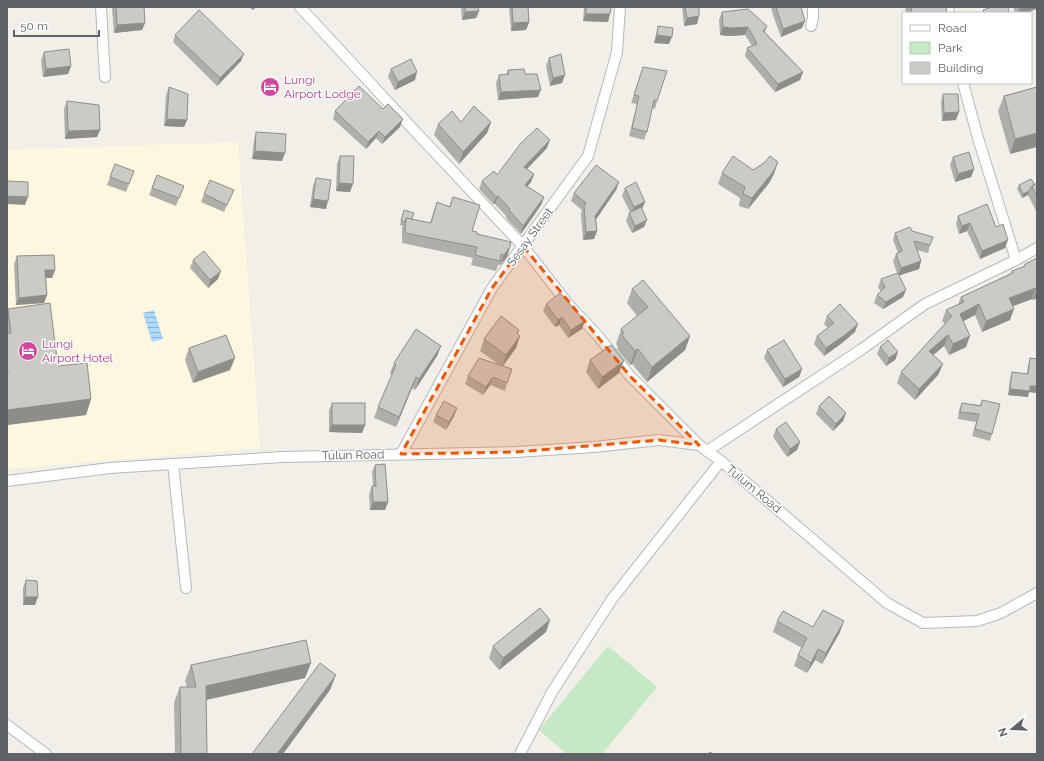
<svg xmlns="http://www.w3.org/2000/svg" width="1044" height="761" viewBox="0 0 1044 761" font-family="Raleway,sans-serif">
<defs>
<pattern id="water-rules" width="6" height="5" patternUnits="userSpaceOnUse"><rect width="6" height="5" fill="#aadaff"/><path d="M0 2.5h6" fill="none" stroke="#8eb4d2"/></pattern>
</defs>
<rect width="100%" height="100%" fill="#f1efe8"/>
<path fill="#fef7e0" d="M238,142L260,448L7,469V150Z"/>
<path fill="#c5e8c5" d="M608,646L657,687L602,754H567L539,730Z"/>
<path fill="url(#water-rules)" d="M154,310L163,339L152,342L143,313Z"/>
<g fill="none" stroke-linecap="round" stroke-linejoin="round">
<defs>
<g id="minor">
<path d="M101,7L105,77"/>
<path d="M300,7L411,127L523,246L568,304L599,337L630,376L699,445L721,461L887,603L923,623L977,621L1001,613L1037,593"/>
<path d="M948,7L949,13"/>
<path d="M811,26L813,18V7"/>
<path d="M963,83L978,138L1016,260"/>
<path d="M707,451L862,349L925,304L1016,260L1037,248"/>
<path d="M401,454L492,288L588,156L617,52L620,7"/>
<path d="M173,464L186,588"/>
<path d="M7,481L110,468L282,457L516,452L594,447L659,440L699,445"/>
<path d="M7,725L46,754"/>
<path d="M520,754L552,692L612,599L721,461"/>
</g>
</defs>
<use href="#minor" stroke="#b5b8bc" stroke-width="12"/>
<use href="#minor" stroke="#fff" stroke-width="10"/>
</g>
<g fill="#afaea9">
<path d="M113,7H144L145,23L142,30L114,33L112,8Z"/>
<path d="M250,7H257L252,10Z"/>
<path d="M461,7H478L479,11L476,18L462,20Z"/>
<path d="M509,7H528L529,22L526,30L511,31Z"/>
<path d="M583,7H611L608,22L583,21L584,7Z"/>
<path d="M682,7H699L697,24L684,26Z"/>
<path d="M771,7H796L802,28L781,37L774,18Z"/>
<path d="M905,7H946L947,13H906Z"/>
<path d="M1013,7H1036V9L1026,13H1015Z"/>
<path d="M722,12L767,26L765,32L803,72L800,80L775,92L745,56L747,48L752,46L745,35L729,36L720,35L719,20Z"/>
<path d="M658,26L669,44L654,43L656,34Z"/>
<path d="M175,35L241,61L217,86L173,42Z"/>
<path d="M44,52L71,66L68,74L43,77L41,60Z"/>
<path d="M549,58L562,83L550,86L546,66Z"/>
<path d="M643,67L657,101L655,109L652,108L647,132L644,140L629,136L637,104L631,103Z"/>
<path d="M391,69L415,80L395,90L388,77Z"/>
<path d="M508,70L525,74L538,97L498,100L496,83L499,75H506Z"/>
<path d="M169,87L187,120L184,127L164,126L166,95Z"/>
<path d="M1037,87L1010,154L998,111L1004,96Z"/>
<path d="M943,94L956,120L942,121L941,102Z"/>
<path d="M67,101L100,130L97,137L65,139L64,109Z"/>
<path d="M335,111L400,127L382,144L376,138L366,149L333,119Z"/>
<path d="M461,122H491L487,133L459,164L434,135L438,124Z"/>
<path d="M256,132L282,161L252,159L254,140Z"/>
<path d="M547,148L527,169L534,174L531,182L527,187L544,197L541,205L521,234L506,218V216L495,204H493L479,189L482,181L497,175Z"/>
<path d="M340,156L350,192L336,191L337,164Z"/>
<path d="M953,157L974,169L971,177L955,182L950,165Z"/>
<path d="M115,164L134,171L126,192L107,185Z"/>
<path d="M753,170L774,174L769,183L748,209L739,206L740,198L718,184L722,173Z"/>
<path d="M157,175L184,186L176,206L149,195Z"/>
<path d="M316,178L326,209L310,207L313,186Z"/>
<path d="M619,182L616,190L596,219L597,231L594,239L583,240L581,214L582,210L571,201L574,193Z"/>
<path d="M1037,183V213L1028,195L1022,198L1017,189L1019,185L1034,184Z"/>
<path d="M625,188L645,202L642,209L644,227L632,233L626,221L629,213L630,212L622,196Z"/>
<path d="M234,190L224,212L201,202L204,194Z"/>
<path d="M453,197L472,231L477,234L510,247L507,257L500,265H498L496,271L471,265L473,258L402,243V228L403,226L400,225L404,210L412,219L430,223L437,202L449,207Z"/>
<path d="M958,216L996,227L1005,248L980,259L967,231L959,234L956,224Z"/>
<path d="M912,231L930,245L928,253L917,250L921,261L919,269L899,275L903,297L883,309L874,303L877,295L881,292L878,287L881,279L897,273L893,261L896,254L898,253L893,240L895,233Z"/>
<path d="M17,256L55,270L52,278H46L47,295L44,303L16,305L14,264Z"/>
<path d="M1037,258V298L1033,300L1032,299L1013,306L1010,320L982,332L975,315L963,321L966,347L949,355L944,346L933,355L943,364L938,375L915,400L897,383L901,372L945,324L942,321L946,310L958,304L961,297L1011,273L1012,271L1024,266L1025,264Z"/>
<path d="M193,260L218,279L208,288L190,268Z"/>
<path d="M632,289L690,336L685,350L647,382L632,364L630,365L617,349L618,347L616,344L621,329L637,316L627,303Z"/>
<path d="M546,304L582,329L568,338L559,325L555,327L543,311Z"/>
<path d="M8,309L58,366L91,399L86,415L7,425V311Z"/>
<path d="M827,316L855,332L842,343L824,356L814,344L817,336L828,328L824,324Z"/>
<path d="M519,330L518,334L520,336L516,348L503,366L507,383L505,391L490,385L483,395L465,384L468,376L498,364L480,351L484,339Z"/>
<path d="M441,346L437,356L415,390L412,388L396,427L374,418L378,407L392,375L390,373L394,363Z"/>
<path d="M880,347L898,352L895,360L886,366L877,354Z"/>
<path d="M189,348L230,370L193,383L185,360Z"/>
<path d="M767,350L802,369L799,377L783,387L764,358Z"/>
<path d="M1030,358L1037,359V393L1029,392L1028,397L1008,395L1010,379L1012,372L1027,374L1028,365Z"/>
<path d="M590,360L619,373L598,389L586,372Z"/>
<path d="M982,400L992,434L990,441L972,436L976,422L958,419L959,410L962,403L980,405Z"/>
<path d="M332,403L365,425L362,433L329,432V411Z"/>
<path d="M819,406L846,413L843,421L833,431L816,414Z"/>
<path d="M457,408L454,416L446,430L433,422L436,415Z"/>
<path d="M776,429L797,450L787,457L773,437Z"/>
<path d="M375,465L388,502L385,510H370L369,494L372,486H373L372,472Z"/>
<path d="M26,580L35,605H23V588Z"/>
<path d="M550,620L546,632L499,670L489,658L493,646Z"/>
<path d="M777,621L813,627L840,632L822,664L815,660L807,673L794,666L798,655L802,648L773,632Z"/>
<path d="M191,665L305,678L206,700L207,754H175L174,702L180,687H187L185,681Z"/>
</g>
<g fill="#8f8d8a">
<path d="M253,7H257L252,10Z"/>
<path d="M1024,7H1036V9L1026,13H1018L1020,9Z"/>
<path d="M479,11L476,18L462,20L465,12Z"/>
<path d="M586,14H610L608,22L583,21Z"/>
<path d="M699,16L697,24L684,26L687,18Z"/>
<path d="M805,21L802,28L781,37L783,29Z"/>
<path d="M529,22L526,30L511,31L513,23Z"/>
<path d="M145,23L142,30L114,33L117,25Z"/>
<path d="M723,27H748L745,35L729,36L720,35Z"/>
<path d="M657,35L672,37L669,44L654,43Z"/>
<path d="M244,54L241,61L217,86L220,78Z"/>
<path d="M71,66L68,74L43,77L46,69Z"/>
<path d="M417,72L415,80L395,90L398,82Z"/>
<path d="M803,72L800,80L775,92L778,84Z"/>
<path d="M565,75L562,83L550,86L553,78Z"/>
<path d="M541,90L538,97L498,100L501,92Z"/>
<path d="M959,112L956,120L942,121L944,113Z"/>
<path d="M167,119L187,120L184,127L164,126Z"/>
<path d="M403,119L400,127L382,144L385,137Z"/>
<path d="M491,122L487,133L459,164L463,152Z"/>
<path d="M100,130L97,137L65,139L68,131Z"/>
<path d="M379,131L376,138L366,149L368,142Z"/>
<path d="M1037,133V147L1010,154L1015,139Z"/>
<path d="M550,140L547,148L521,175L524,167Z"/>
<path d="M255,151L285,153L282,161L252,159Z"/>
<path d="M778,162L774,174L769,183L748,209L752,198Z"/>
<path d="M974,169L971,177L955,182L958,174Z"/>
<path d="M534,174L531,182L522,193L525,185Z"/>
<path d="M619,182L616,190L593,224L595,216Z"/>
<path d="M339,183L353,184L350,192L336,191Z"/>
<path d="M1029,191L1028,195L1022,198L1023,194Z"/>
<path d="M7,196L28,197L25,205L7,204Z"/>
<path d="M498,196L495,204H493L496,197Z"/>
<path d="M544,197L541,205L521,234L523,226Z"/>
<path d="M313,199L328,201L326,209L310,207Z"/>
<path d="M645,202L642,209L631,215L634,207Z"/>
<path d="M647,220L644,227L632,233L635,226Z"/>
<path d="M970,223L967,231L959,234L962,226Z"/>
<path d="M597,231L594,239L583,240L586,232Z"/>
<path d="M1008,240L1005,248L980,259L982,251Z"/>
<path d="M510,247L507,257L500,265L504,255Z"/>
<path d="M921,261L919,269L898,276L901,268Z"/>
<path d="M45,270H55L52,278H42Z"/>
<path d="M221,271L218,279L208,288L210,280Z"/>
<path d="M1036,288L1032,299L1005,309L1009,298Z"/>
<path d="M1037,289V298L1033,300Z"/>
<path d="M906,290L903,297L883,309L886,302Z"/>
<path d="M47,295L44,303L16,305L19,298Z"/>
<path d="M979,304L975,315L956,325L960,314Z"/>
<path d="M1014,309L1010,320L982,332L986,321Z"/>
<path d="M562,317L559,325L555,327L558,320Z"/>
<path d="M585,321L582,329L568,338L571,330Z"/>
<path d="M858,324L855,332L842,343L845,335Z"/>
<path d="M845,335L842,343L824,356L826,348Z"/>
<path d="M948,335L944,346L925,362L929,351Z"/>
<path d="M520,336L516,348L502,367L506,355Z"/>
<path d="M690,336L685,350L647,382L652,367Z"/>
<path d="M970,336L966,347L949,355L953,344Z"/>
<path d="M441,346L437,356L415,390L419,379Z"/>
<path d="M638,349L632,364L630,365L635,351Z"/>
<path d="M898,352L895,360L886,366L889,358Z"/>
<path d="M235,358L230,370L193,383L198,372Z"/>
<path d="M624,361L619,373L598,389L602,377Z"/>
<path d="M943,364L938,375L915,400L919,389Z"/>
<path d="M802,369L799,377L783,387L785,379Z"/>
<path d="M416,377L412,388L396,427L399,417Z"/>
<path d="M493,377L490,385L483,395L486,387Z"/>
<path d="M1030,386H1037V393L1029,392L1028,397L1008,395L1010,389Z"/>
<path d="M91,399L86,415L7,425V410Z"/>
<path d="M457,408L454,416L446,430L449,422Z"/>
<path d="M846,413L843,421L833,431L836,424Z"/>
<path d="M332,425H365L362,433L329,432Z"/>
<path d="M800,442L797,450L787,457L790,449Z"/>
<path d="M373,502H388L385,510H370Z"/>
<path d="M25,597H38L35,605H23Z"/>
<path d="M550,620L546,632L499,670L503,658Z"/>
<path d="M844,621L840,632L822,664L826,653Z"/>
<path d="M818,649L815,660L807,673L811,663Z"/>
<path d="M311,663L305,678L201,701L206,686Z"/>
<path d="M336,675L330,690L283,754H277Z"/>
</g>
<g fill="#cccac5" stroke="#8f8d8a">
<path d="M116,7H144L145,23L117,25Z"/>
<path d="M465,7H478L479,11L465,12Z"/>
<path d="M512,7H528L529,22L513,23Z"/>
<path d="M586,7H611L610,14H586Z"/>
<path d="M685,7H699V16L687,18Z"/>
<path d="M776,7H796V8L801,7L805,21L783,29Z"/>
<path d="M911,7H946L947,13H912Z"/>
<path d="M992,7H1008L1009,13H984L983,10Z"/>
<path d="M1019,7H1024L1020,9Z"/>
<path d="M748,9L767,26L763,31L803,72L778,84L747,48L757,44L748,27L732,28L723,27L722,12Z"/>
<path d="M199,10L244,54L220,78L175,35Z"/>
<path d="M658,26L673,28L672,37L657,35Z"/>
<path d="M69,49L71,66L46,69L44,52Z"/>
<path d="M561,54L565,75L553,78L549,58Z"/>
<path d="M411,59L417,72L398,82L391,69Z"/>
<path d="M643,67L667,71L657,101L654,100L647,132L632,128L639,96L634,95Z"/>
<path d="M524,69L525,74H537L541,90L501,92L499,75L509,74L508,70Z"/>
<path d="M359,86L383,109L388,104L403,119L385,137L379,131L368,142L335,111Z"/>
<path d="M169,87L188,94L187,120L167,119Z"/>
<path d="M1037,87V133L1015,139L1004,96Z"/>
<path d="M943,94H958L959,112L944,113Z"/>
<path d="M67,101L99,105L100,130L68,131Z"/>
<path d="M474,106L491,122L463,152L438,124L452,111L461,122Z"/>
<path d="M537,128L550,140L524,167L534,174L525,185L544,197L523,226L509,210L510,209L498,196L496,197L482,181L494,171L497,175L521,143Z"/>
<path d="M256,132L286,134L285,153L255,151Z"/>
<path d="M969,152L974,169L958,174L953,157Z"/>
<path d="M340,156H354L353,184L339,183Z"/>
<path d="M733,156L753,170L764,163L770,156L778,162L773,172L752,198L743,194L745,187L722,173Z"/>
<path d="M115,164L134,171L129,184L110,177Z"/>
<path d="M596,165L619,182L595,216L597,231L586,232L584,206L586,203L574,193Z"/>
<path d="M157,175L184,186L179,198L152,188Z"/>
<path d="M316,178L331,180L328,201L313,199Z"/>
<path d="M1031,179L1034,184L1032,186L1029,191L1023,194L1019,185Z"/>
<path d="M210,180L234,190L227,205L204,194Z"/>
<path d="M7,181L28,182V197L7,196Z"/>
<path d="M636,182L645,202L634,207L625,188Z"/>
<path d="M1037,183V197L1032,186Z"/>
<path d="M453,197L480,205L472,231L477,232V234L511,242L510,247L504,255L501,254L500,261L475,255L477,247L405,233L406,218L431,223L437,202L450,207Z"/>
<path d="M987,204L996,227L1003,224L1008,240L982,251L970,223L962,226L958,216Z"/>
<path d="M641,207L647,220L635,226L629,213Z"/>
<path d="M404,210L414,213L412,219L406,218L405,222L401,221Z"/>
<path d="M910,227L912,231L933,237L930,245L914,241L921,261L901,268L896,254L902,251L895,233Z"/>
<path d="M204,251L221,271L210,280L193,260Z"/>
<path d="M54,255L55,270H45L47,295L19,298L17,256Z"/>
<path d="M1037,258V289L1036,288L1009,298L1014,309L986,321L979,304L960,314L970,336L953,344L948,335L929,351L943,364L919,389L901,372L952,316L946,310L964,302L961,297L1013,273L1012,271L1025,266V264Z"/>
<path d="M898,273L906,290L886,302L877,295L885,287L881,279Z"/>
<path d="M643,280L690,336L652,367L638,349L635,351L622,335L624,333L621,329L648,307L632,289Z"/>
<path d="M560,293L585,321L571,330L562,317L558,320L546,304Z"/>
<path d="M50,303L58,366L87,363L91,399L7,410V373H8L7,366V334L11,333L8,309Z"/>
<path d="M840,304L858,324L845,335L826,348L817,336L834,323L827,316Z"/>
<path d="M501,316L519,330L517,333L520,336L506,355L484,339Z"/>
<path d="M416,329L441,346L419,379L416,377L399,417L378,407L396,365L394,363Z"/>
<path d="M226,335L235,358L198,372L189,348Z"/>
<path d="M784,340L802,369L785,379L767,350Z"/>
<path d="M888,340L898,352L889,358L880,347Z"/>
<path d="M611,345L624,361L602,377L590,360Z"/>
<path d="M479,358L512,369L507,383L493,377L486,387L468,376Z"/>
<path d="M1030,358L1037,359V386H1030V391L1010,389L1012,372L1028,374Z"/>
<path d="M829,396L846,413L836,424L819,406Z"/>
<path d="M982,400L1000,404L992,434L975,429L979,414L960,412L962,403L981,406Z"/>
<path d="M444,401L457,408L449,422L436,415Z"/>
<rect x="332" y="403" width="33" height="22"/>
<path d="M786,422L800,442L790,449L776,429Z"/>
<path d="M385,464L388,502H373L372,486H376L375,465Z"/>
<path d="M26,580L37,581L38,597H25Z"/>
<path d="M540,608L550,620L503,658L493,646Z"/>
<path d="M823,610L844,621L826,653L818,649L811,663L798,655L807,638L777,621L783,611L813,627Z"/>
<path d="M306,640L311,663L206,686L207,754H181L180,687H196L191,665Z"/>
<path d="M320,663L336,675L277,754H252Z"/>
<path d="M710,752L713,754H708Z"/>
</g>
<path fill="#e8590c" fill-opacity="0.2" stroke="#e8590c" stroke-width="3" stroke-dasharray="8 5" stroke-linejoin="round" d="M523,246L630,376L699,445L659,440L516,452L401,454L492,288Z"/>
<defs>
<symbol id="hotel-disc" viewBox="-11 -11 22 22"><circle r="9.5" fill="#d1479c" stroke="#fff"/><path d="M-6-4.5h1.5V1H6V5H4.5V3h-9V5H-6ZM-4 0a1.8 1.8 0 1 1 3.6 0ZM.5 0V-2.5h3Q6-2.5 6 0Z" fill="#fff"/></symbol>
</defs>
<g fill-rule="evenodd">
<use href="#hotel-disc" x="259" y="76" width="22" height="22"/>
<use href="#hotel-disc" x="17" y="340" width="22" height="22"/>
</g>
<g text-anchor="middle" stroke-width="3" stroke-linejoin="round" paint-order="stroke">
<g font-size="12" fill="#b23c85" stroke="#fff" text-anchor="start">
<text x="284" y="84">Lungi<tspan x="284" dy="14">Airport Lodge</tspan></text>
<text x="42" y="348">Lungi<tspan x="42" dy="14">Airport Hotel</tspan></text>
</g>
<g font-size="12" fill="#5f6368" stroke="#fff">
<text transform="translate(530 237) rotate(-54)" y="4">Sesay Street</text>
<text transform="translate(353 455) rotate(-1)" y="4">Tulun Road</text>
<text transform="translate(754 489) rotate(40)" y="4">Tulum Road</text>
</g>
</g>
<rect width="1044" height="761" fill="none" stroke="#5f6368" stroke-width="16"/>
<rect x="902" y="12" width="130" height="72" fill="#ffffff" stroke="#bfc1c3"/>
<rect x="910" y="25" width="20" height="6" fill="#ffffff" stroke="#bfc1c3"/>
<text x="938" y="32" font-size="12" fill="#5f6368">Road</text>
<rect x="910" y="42" width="20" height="12" fill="#c5e8c5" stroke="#bfc1c3"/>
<text x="938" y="52" font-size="12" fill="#5f6368">Park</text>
<rect x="910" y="62" width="20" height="12" fill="#cccac5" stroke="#bfc1c3"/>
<text x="938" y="72" font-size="12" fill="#5f6368">Building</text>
<g transform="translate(1012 729) rotate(251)" stroke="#ffffff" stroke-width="3" paint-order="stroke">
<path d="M0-3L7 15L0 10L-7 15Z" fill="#5f6368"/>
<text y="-6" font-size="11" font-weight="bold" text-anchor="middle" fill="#5f6368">N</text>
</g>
<path d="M14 30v6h85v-6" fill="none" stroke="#5f6368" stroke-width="2"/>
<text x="20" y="30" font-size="12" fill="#5f6368" stroke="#ffffff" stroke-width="3" paint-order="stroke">50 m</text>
</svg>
